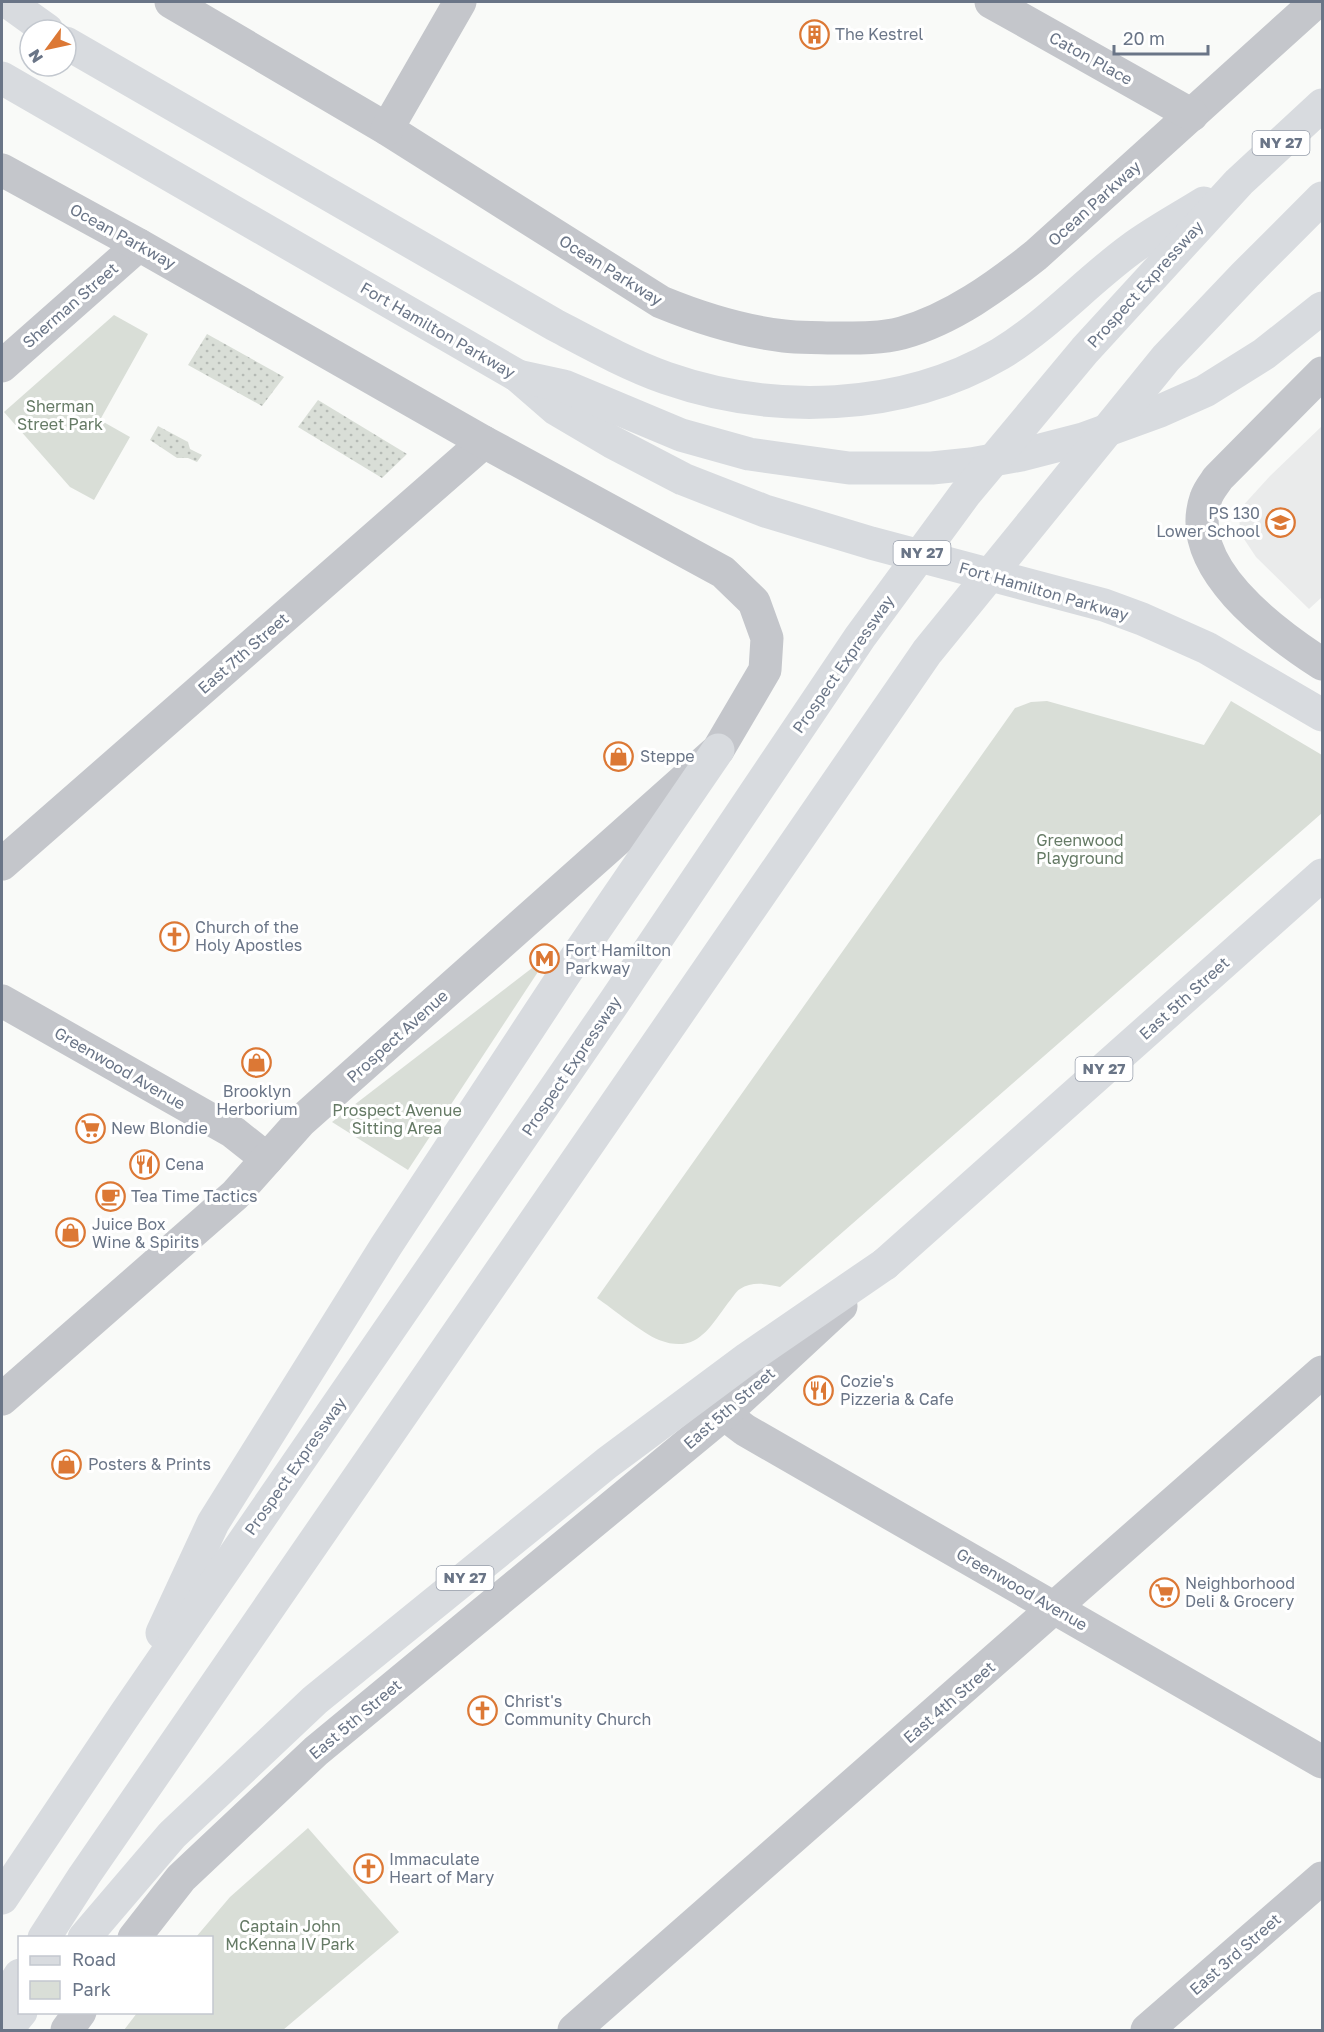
<svg xmlns="http://www.w3.org/2000/svg" width="1324" height="2032" viewBox="0 0 1324 2032" font-family="'Golos Text',sans-serif">
<defs>
<pattern id="garden-dots" width="8" height="8" patternUnits="userSpaceOnUse" patternTransform="scale(1.5)"><rect width="8" height="8" fill="#d9ded7"/><path d="M2 2h.1M6 6h.1" fill="none" stroke="#b4b9b4" stroke-width="1.8" stroke-linecap="round"/></pattern>
</defs>
<rect width="100%" height="100%" fill="#f9faf8"/>
<path fill="#eaebeb" d="M1322,426V597L1309,609L1256,557L1240,533L1239,510L1270,476Z"/>
<g fill="#d9ded7">
<path d="M114,315L148,334L100,420L130,437L94,500L70,487L4,412Z"/>
<path d="M1047,701L1204,745L1231,701L1322,755V813L780,1287C767,1284 752,1281 740,1289C735,1292 732,1299 728,1303C708,1330 696,1354 659,1340C642,1333 613,1309 597,1298L1015,708L1031,702Z"/>
<path d="M549,955L408,1170L332,1122Z"/>
<path d="M308,1828L399,1932L283,2030H124L137,2013L212,2012V1938L196,1937L230,1897Z"/>
</g>
<g fill="url(#garden-dots)">
<path d="M207,334L284,377L262,406L188,365Z"/>
<path d="M318,400L407,454L382,478L298,427Z"/>
<path d="M158,426L188,442L190,449L202,455L197,462L188,458H177L150,440Z"/>
</g>
<g fill="none" stroke-linecap="round" stroke-linejoin="round">
<g stroke="#c4c6cb" stroke-width="33">
<path d="M171,2L387,129L661,302C700,318 741,331 784,336C799,338 814,337 829,338C854,338 879,339 902,333C952,319 997,286 1036,255L1316,2"/>
<path d="M991,2L1192,115"/>
<path d="M387,129L460,2"/>
<path d="M2,366L139,245"/>
<path d="M1322,373L1218,478C1214,484 1208,491 1206,498C1182,567 1273,632 1322,664"/>
<path d="M2,864L484,442"/>
<path d="M2,1001L233,1132L267,1159"/>
<path d="M724,1414L745,1430L1322,1762"/>
<path d="M134,1938L181,1878L316,1751L724,1414L841,1306"/>
<path d="M67,2030L80,2012"/>
<path d="M574,2030L1322,1372"/>
<path d="M1147,2030L1322,1878"/>
</g>
<path stroke="#c4c6cb" stroke-width="33" d="M2,170L139,245L484,442L723,572L754,602L767,638L765,670L718,750L300,1122L235,1195L2,1399"/>
<path stroke="#d8dbdf" stroke-width="33" d="M2,78L518,376L556,409L612,442L683,479L765,511L871,543L1104,605L1142,619L1207,648L1322,715"/>
<path stroke="#d8dbdf" stroke-width="33" d="M885,1264L1322,875"/>
<g stroke="#d8dbdf" stroke-width="33">
<path d="M8,2L47,30"/>
<path d="M66,43L555,325C591,344 627,364 666,378C772,415 901,412 1000,354C1048,325 1086,282 1131,249C1154,232 1180,218 1204,203"/>
<path d="M518,376L564,386L681,435L749,454L849,468H932L971,464L1021,455L1083,439L1160,411L1205,391L1264,354L1322,308"/>
<path d="M162,1633L213,1523L386,1246L564,975L718,750"/>
<path d="M2,1898L124,1716L615,1001L860,637L965,494L1085,350L1239,182L1322,105"/>
<path d="M44,1938L84,1876L927,652L1166,358L1245,275L1322,198"/>
<path d="M84,1938L172,1835L315,1700L607,1463L748,1358L885,1264"/>
<path d="M2,2003L20,1975"/>
<path d="M6,2030L21,2012"/>
</g>
</g>
<defs>
<symbol id="building-ring" viewBox="-11 -11 22 22"><circle r="9.5" fill="#fff" stroke="#dc7835" stroke-width="1.5"/><path d="M-4-6H4V6H1V3H-1V6H-4ZM-2.5-4.3h1.7v1.8h-1.7ZM.8-4.3h1.7v1.8H.8ZM-2.5-1h1.7V.8h-1.7ZM.8-1h1.7V.8H.8Z" fill="#dc7835"/></symbol>
<symbol id="school-ring" viewBox="-11 -11 22 22"><circle r="9.5" fill="#fff" stroke="#dc7835" stroke-width="1.5"/><path d="M0-5L7-2L0 1L-7-2ZM-4 1L0 2.5L4 1V4Q0 6-4 4Z" fill="#dc7835"/></symbol>
<symbol id="shop-ring" viewBox="-11 -11 22 22"><circle r="9.5" fill="#fff" stroke="#dc7835" stroke-width="1.5"/><path d="M-5-2.5h2.3a2.7 3.5 0 0 1 5.4 0H5L5.5 6h-11ZM-1.5-2.5h3a1.5 2.3 0 0 0-3 0Z" fill="#dc7835"/></symbol>
<symbol id="church-ring" viewBox="-11 -11 22 22"><circle r="9.5" fill="#fff" stroke="#dc7835" stroke-width="1.5"/><path d="M-1.2-6h2.4v3.5h3.3v2.4h-3.3V6h-2.4V-.1h-3.3v-2.4h3.3Z" fill="#dc7835"/></symbol>
<symbol id="metro-ring" viewBox="-11 -11 22 22"><circle r="9.5" fill="#fff" stroke="#dc7835" stroke-width="1.5"/><path d="M-5.5 5V-5H-3L0 0L3-5H5.5V5H3V-.5L0 4L-3-.5V5Z" fill="#dc7835"/></symbol>
<symbol id="supermarket-ring" viewBox="-11 -11 22 22"><circle r="9.5" fill="#fff" stroke="#dc7835" stroke-width="1.5"/><path d="M-6-5.5h2.5l.6 2H6L4.5 2H-2.5L-4.4-4H-6ZM-1.5 3.2a1.3 1.3 0 1 0 .1 0ZM3 3.2a1.3 1.3 0 1 0 .1 0Z" fill="#dc7835"/></symbol>
<symbol id="restaurant-ring" viewBox="-11 -11 22 22"><circle r="9.5" fill="#fff" stroke="#dc7835" stroke-width="1.5"/><path d="M-5-6h1v4h1v-4h1v4h1v-4h1v5L-1.5 .5V6h-2V.5L-5-1ZM5-6V6H3V1.5H1.5Q1.5-4 5-6Z" fill="#dc7835"/></symbol>
<symbol id="cafe-ring" viewBox="-11 -11 22 22"><circle r="9.5" fill="#fff" stroke="#dc7835" stroke-width="1.5"/><path d="M-5.5-4.5H6V0H3Q3 3.5 0 3.5H-2.5Q-5.5 3.5-5.5 0ZM3-3.2v2h1.7v-2ZM-6 4.5H4V6H-6Z" fill="#dc7835"/></symbol>
</defs>
<g fill-rule="evenodd">
<use href="#building-ring" x="798" y="18" width="33" height="33"/>
<use href="#school-ring" x="1264" y="506" width="33" height="33"/>
<use href="#shop-ring" x="602" y="740" width="33" height="33"/>
<use href="#church-ring" x="158" y="920" width="33" height="33"/>
<use href="#metro-ring" x="528" y="942" width="33" height="33"/>
<use href="#shop-ring" x="240" y="1046" width="33" height="33"/>
<use href="#supermarket-ring" x="74" y="1112" width="33" height="33"/>
<use href="#restaurant-ring" x="128" y="1148" width="33" height="33"/>
<use href="#cafe-ring" x="94" y="1180" width="33" height="33"/>
<use href="#shop-ring" x="54" y="1216" width="33" height="33"/>
<use href="#restaurant-ring" x="802" y="1374" width="33" height="33"/>
<use href="#shop-ring" x="50" y="1448" width="33" height="33"/>
<use href="#supermarket-ring" x="1148" y="1576" width="33" height="33"/>
<use href="#church-ring" x="466" y="1694" width="33" height="33"/>
<use href="#church-ring" x="352" y="1852" width="33" height="33"/>
</g>
<g text-anchor="middle" stroke-width="6" stroke-linejoin="round" paint-order="stroke">
<g fill="#fff" stroke="#979eab" stroke-width="1.5">
<rect x="1252.5" y="131" width="57" height="24" rx="4.5"/>
<rect x="893.5" y="541" width="57" height="24" rx="4.5"/>
<rect x="1075.5" y="1057" width="57" height="24" rx="4.5"/>
<rect x="436.5" y="1566" width="57" height="24" rx="4.5"/>
</g>
<g font-size="15" font-weight="bold" fill="#6a7587">
<text x="1281" y="148">NY 27</text>
<text x="922" y="558">NY 27</text>
<text x="1104" y="1074">NY 27</text>
<text x="465" y="1583">NY 27</text>
</g>
<g font-size="16" fill="#6a7587" stroke="#fff" text-anchor="start">
<text x="835" y="40">The Kestrel</text>
<text x="1260" y="519" text-anchor="end">PS 130<tspan x="1260" dy="18">Lower School</tspan></text>
<text x="640" y="762">Steppe</text>
<text x="195" y="933">Church of the<tspan x="195" dy="18">Holy Apostles</tspan></text>
<text x="565" y="956">Fort Hamilton<tspan x="565" dy="18">Parkway</tspan></text>
<text x="257" y="1097" text-anchor="middle">Brooklyn<tspan x="257" dy="18">Herborium</tspan></text>
<text x="111" y="1134">New Blondie</text>
<text x="165" y="1170">Cena</text>
<text x="131" y="1202">Tea Time Tactics</text>
<text x="92" y="1230">Juice Box<tspan x="92" dy="18">Wine &amp; Spirits</tspan></text>
<text x="840" y="1387">Cozie's<tspan x="840" dy="18">Pizzeria &amp; Cafe</tspan></text>
<text x="88" y="1470">Posters &amp; Prints</text>
<text x="1185" y="1589">Neighborhood<tspan x="1185" dy="18">Deli &amp; Grocery</tspan></text>
<text x="504" y="1707">Christ's<tspan x="504" dy="18">Community Church</tspan></text>
<text x="389" y="1865">Immaculate<tspan x="389" dy="18">Heart of Mary</tspan></text>
</g>
<g font-size="16" fill="#6a7587" stroke="#fff">
<text transform="translate(1091 58) rotate(29)" y="6">Caton Place</text>
<text transform="translate(1094 203) rotate(-42)" y="6">Ocean Parkway</text>
<text transform="translate(123 236) rotate(29)" y="6">Ocean Parkway</text>
<text transform="translate(611 270) rotate(32)" y="6">Ocean Parkway</text>
<text transform="translate(1145 284) rotate(-48)" y="6">Prospect Expressway</text>
<text transform="translate(70 305) rotate(-41)" y="6">Sherman Street</text>
<text transform="translate(438 330) rotate(30)" y="6">Fort Hamilton Parkway</text>
<text transform="translate(1044 591) rotate(16)" y="6">Fort Hamilton Parkway</text>
<text transform="translate(243 653) rotate(-41)" y="6">East 7th Street</text>
<text transform="translate(843 664) rotate(-55)" y="6">Prospect Expressway</text>
<text transform="translate(1184 998) rotate(-42)" y="6">East 5th Street</text>
<text transform="translate(397 1036) rotate(-42)" y="6">Prospect Avenue</text>
<text transform="translate(571 1066) rotate(-56)" y="6">Prospect Expressway</text>
<text transform="translate(120 1068) rotate(30)" y="6">Greenwood Avenue</text>
<text transform="translate(729 1408) rotate(-41)" y="6">East 5th Street</text>
<text transform="translate(295 1466) rotate(-55)" y="6">Prospect Expressway</text>
<text transform="translate(1022 1589) rotate(30)" y="6">Greenwood Avenue</text>
<text transform="translate(949 1702) rotate(-41)" y="6">East 4th Street</text>
<text transform="translate(355 1719) rotate(-40)" y="6">East 5th Street</text>
<text transform="translate(1235 1954) rotate(-41)" y="6">East 3rd Street</text>
</g>
<g font-size="16" fill="#657a65" stroke="#fff">
<text x="60" y="412">Sherman<tspan x="60" dy="18">Street Park</tspan></text>
<text x="1080" y="846">Greenwood<tspan x="1080" dy="18">Playground</tspan></text>
<text x="397" y="1116">Prospect Avenue<tspan x="397" dy="18">Sitting Area</tspan></text>
<text x="290" y="1932">Captain John<tspan x="290" dy="18">McKenna IV Park</tspan></text>
</g>
</g>
<rect width="1324" height="2032" fill="none" stroke="#6a7587" stroke-width="6"/>
<rect x="18" y="1936" width="195" height="78" fill="#ffffff" stroke="#c3c8cf" stroke-width="1.5"/>
<rect x="30" y="1956" width="30" height="9" fill="#d8dbdf" stroke="#c3c8cf" stroke-width="1.5"/>
<text x="72" y="1966" font-size="18" fill="#6a7587">Road</text>
<rect x="30" y="1981" width="30" height="18" fill="#d9ded7" stroke="#c3c8cf" stroke-width="1.5"/>
<text x="72" y="1996" font-size="18" fill="#6a7587">Park</text>
<g transform="translate(48 48) rotate(237)"><circle r="28" fill="#ffffff" stroke="#c3c8cf" stroke-width="1.5"/>
<path d="M0-4.5L10 22L0 15L-10 22Z" fill="#dc7835"/>
<text y="-9" font-size="16" font-weight="bold" text-anchor="middle" fill="#6a7587">N</text>
</g>
<path d="M1114 45v9h94v-9" fill="none" stroke="#6a7587" stroke-width="3"/>
<text x="1123" y="45" font-size="18" fill="#6a7587" stroke="#ffffff" stroke-width="4.5" paint-order="stroke">20 m</text>
</svg>
